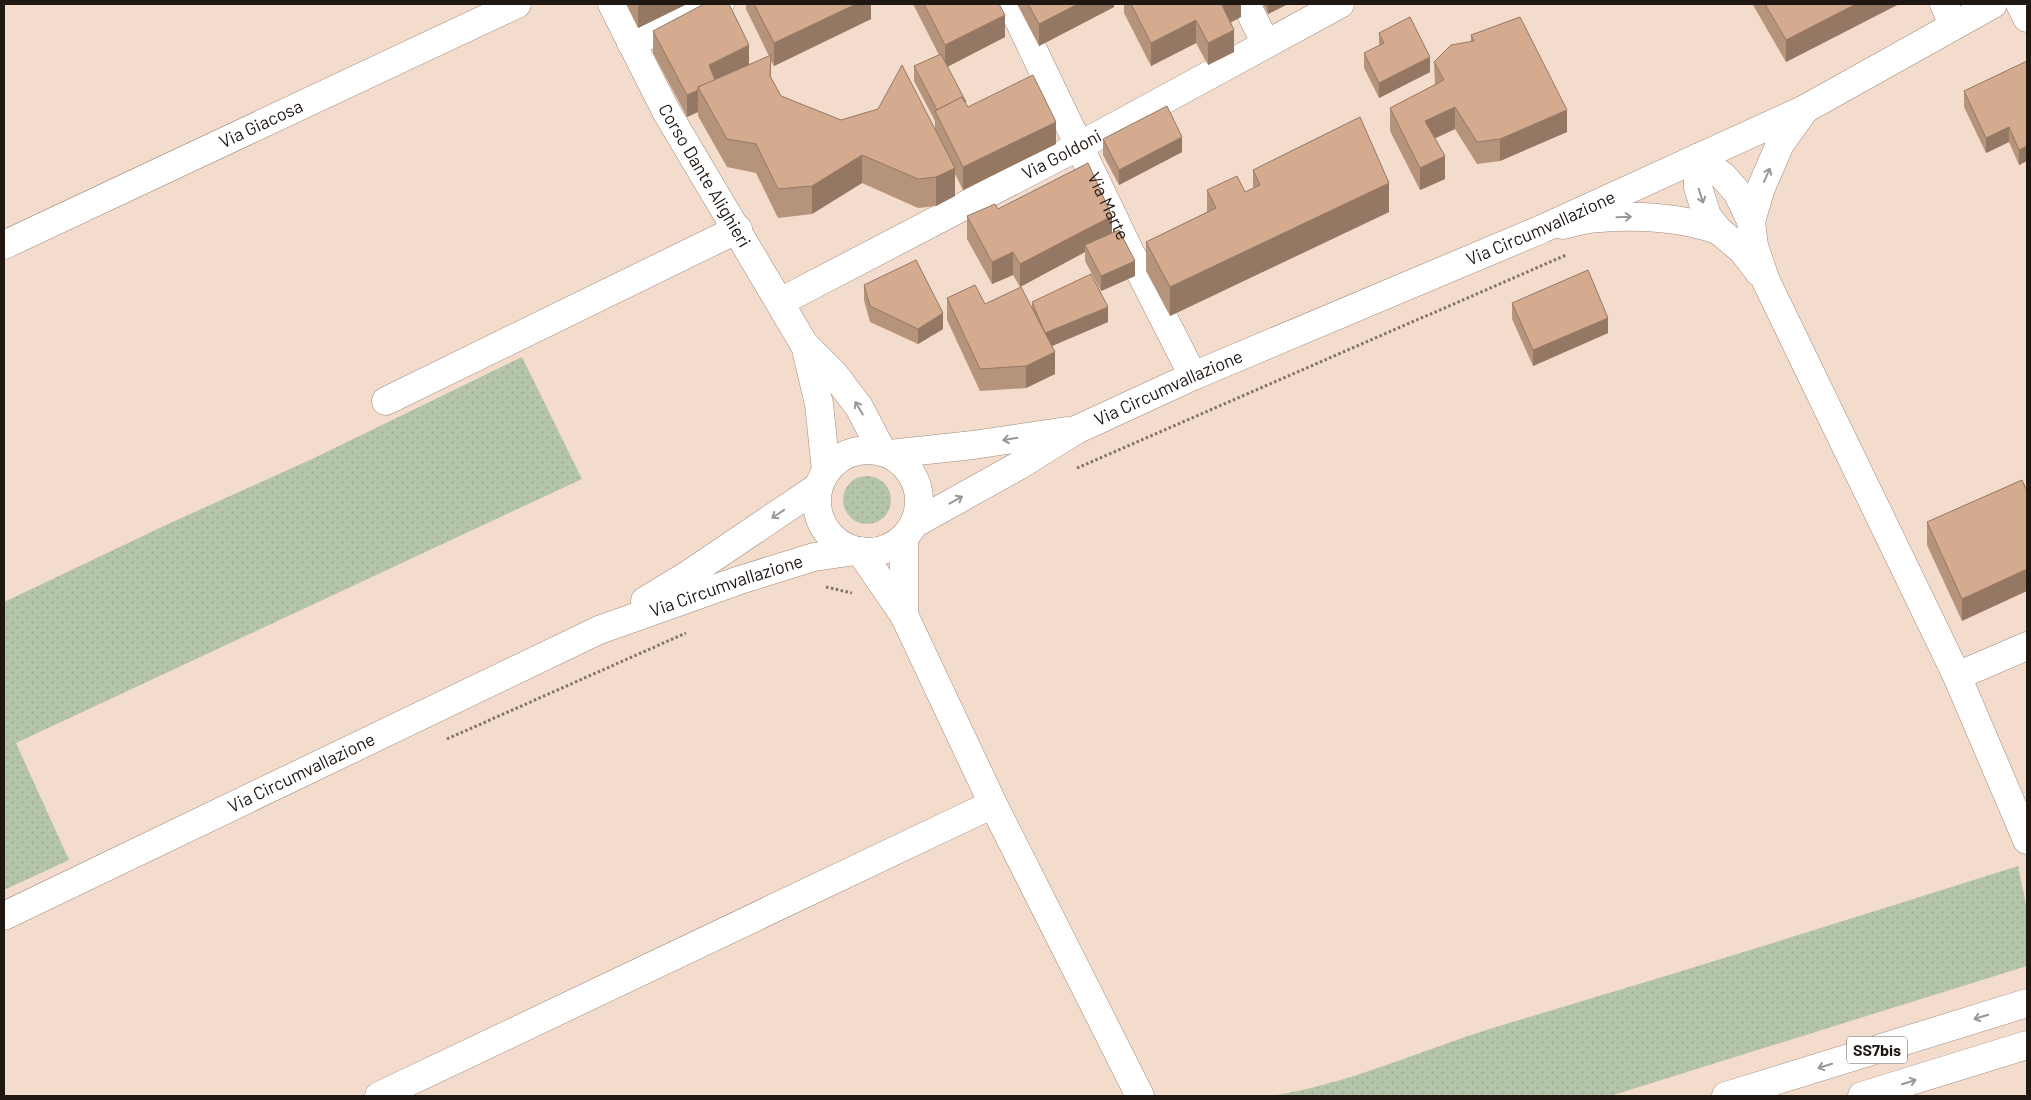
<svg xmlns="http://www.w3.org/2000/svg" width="2031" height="1100" viewBox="0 0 2031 1100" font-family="Barlow,sans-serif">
<defs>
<pattern id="grass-dots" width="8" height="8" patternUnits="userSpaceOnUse" patternTransform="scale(1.25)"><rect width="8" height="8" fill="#b5c5aa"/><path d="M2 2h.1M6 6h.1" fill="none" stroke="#9ba891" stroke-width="1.8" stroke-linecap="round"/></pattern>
</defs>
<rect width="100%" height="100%" fill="#f4dccd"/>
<g fill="url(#grass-dots)">
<path d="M522,357L582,479L16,743L69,860L4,890V602L166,525L312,459Z"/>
<circle cx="867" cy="500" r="24"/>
<path d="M2018,866L2027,909V966L1610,1096H1270C1347,1085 1421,1050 1496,1027C1670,975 1845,921 2018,866Z"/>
</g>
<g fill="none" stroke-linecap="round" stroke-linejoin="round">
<defs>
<g id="minor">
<path id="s1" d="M612,4L666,111L804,344L834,374L859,407L882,451"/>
<path d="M1246,4L1266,44"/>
<path d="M1944,4L1953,25"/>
<path d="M2020,4L2027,18"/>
<path id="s2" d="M1013,8L1130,252L1193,376"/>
<path d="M631,43L720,4"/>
<path d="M1697,158L1723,176L1737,192L1751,221L1754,246L1766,281L1957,676L2027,840"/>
<path d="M1697,158L1698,187L1707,216L1718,230L1742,250L1759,272"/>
<path d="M1751,221L1761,188L1780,144L1805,109"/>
<path d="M1563,225C1575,222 1588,218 1600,218C1639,215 1681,218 1718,230"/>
<path id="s3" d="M4,245L517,4"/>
<path id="s4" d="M780,302L1079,146L1340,4"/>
<path d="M805,345L819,404L826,471"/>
<path d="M386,401L738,229"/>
<path d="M904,538V615"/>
<path d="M860,551L904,615L993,804L1140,1096"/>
<path d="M1957,676L2027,646"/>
<path d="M379,1096L993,804"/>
</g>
<g id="major">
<circle cx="868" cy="501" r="51"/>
<path d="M890,454L973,445L1067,431"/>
<path id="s5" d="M914,524L1018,466L1076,430L1193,376L1542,229L1805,109L1993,4"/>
<path d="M645,601L686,576L818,487"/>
<path id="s6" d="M4,916L599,630L740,580L814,557L856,551"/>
</g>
<g id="highway">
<path d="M1726,1096L2027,1003"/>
<path d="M1862,1096L2027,1045"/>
</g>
</defs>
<use href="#minor" stroke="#9f8a7b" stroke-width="29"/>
<use href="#major" stroke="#9f8a7b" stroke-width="29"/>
<use href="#highway" stroke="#9f8a7b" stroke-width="29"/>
<g stroke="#817268" stroke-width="3" stroke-dasharray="2.5 2.5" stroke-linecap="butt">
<path d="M1077,468L1566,255"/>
<path d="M826,587L852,593"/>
<path d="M447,739L686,633"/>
</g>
<use href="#minor" stroke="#fff" stroke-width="28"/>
<use href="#major" stroke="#fff" stroke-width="28"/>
<use href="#highway" stroke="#fff" stroke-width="28"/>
</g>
<g fill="#b6937b">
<path d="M626,4H687L638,28Z"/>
<path d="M746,4H871V19L774,66L771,61V78L781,96L841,120L935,129V121L914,81V66L939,55L913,4H999L1005,37L947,67L968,107L1056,144L963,190L955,174V196L936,206L918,208L862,183L812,214L778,218L756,173L727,167L698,116V112L687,117L653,53V31L749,65L769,56L746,9Z"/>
<path d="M1017,4H1114V7L1039,46Z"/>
<path d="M1124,4H1241V17L1231,22L1234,52L1208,65L1196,43L1151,66L1124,13Z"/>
<path d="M1263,4H1288L1268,14Z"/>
<path d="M1753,4H1899L1786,62L1753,5Z"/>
<path d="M1379,33L1430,72L1379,98L1364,68V53L1379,46Z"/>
<path d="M1471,35L1567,132L1500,161L1477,164L1455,129L1435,138L1445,179L1420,190L1390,131V108L1435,85L1434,62L1471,41Z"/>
<path d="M2027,61V161L2019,165L2009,142L1986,153L1964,107V91Z"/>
<path d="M1103,139L1182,152L1119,185L1103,155Z"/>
<path d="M1253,170L1389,212L1170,316L1146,271V242L1207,212V190L1245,192L1253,188Z"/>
<path d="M998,209L1112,233L1135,276L1101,291L1085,261V252L1020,287L1013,275L992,284L967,239V216Z"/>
<path d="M864,285L943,329L918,344L870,322L864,300Z"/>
<path d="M947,298L985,304L1032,307V302L1108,322L1052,346L1055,374L1026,388L980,391L947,320Z"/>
<path d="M1512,303L1608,333L1533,366L1512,319Z"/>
<path d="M2022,480L1962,621L1927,545V522Z"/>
</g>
<g fill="#947864">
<path d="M642,4H687L638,28V6Z"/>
<path d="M856,4H871V19L774,66V43Z"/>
<path d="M1078,4H1114V7L1039,46V24Z"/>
<path d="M1224,4H1241V17L1222,27V5Z"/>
<path d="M1268,4H1288L1268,14Z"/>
<path d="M1856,4H1899L1786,62V40Z"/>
<path d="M1005,15V37L945,68V45Z"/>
<path d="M1196,20V43L1151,66V43Z"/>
<path d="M1234,30V52L1208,65V43Z"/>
<path d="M749,45V67L716,84L709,65Z"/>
<path d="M1430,57V72L1379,98V83Z"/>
<path d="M698,90V112L687,117V95Z"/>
<path d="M1455,107V129L1425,143V121Z"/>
<path d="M1567,110V132L1500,161V139Z"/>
<path d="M1056,122V144L963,190V167Z"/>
<path d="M2009,127V142L1986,153V138Z"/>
<path d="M1182,137V152L1119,185V170Z"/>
<path d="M2027,146V161L2019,165V150Z"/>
<path d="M862,155V183L812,214V186Z"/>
<path d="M1445,156V179L1420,190V168Z"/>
<path d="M955,168V196L936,206V177Z"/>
<path d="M1389,183V212L1170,316V287Z"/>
<path d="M1112,216V238L1085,245V252L1020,287V264Z"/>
<path d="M1013,252V275L992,284V262Z"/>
<path d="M1135,261V276L1101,291V276Z"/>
<path d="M1108,307V322L1045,349V333Z"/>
<path d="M943,313V329L918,344V329Z"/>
<path d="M1608,318V333L1533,366V350Z"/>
<path d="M1055,352V374L1026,388V366Z"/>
<path d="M2027,569V591L1962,621V599Z"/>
</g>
<g fill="#d4ab8f" stroke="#947864">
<path d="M704,4H729L749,45L709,65L715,80L698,87V90L687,95L653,31Z"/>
<path d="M754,4H856L774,43Z"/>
<path d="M924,4H999L1005,15L945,45Z"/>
<path d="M1028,4H1078L1039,24Z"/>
<path d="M1131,4H1224L1222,5L1234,30L1208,43L1196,20L1151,43Z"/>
<path d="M1765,4H1856L1786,40Z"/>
<path d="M1410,17L1430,57L1379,83L1364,53L1384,43L1379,33Z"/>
<path d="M1520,17L1567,110L1500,139L1477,142L1455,107L1425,121L1445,156L1420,168L1390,108L1444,80L1434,62L1451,45L1474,41L1471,35Z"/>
<path d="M941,54L966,102L962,97L937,110L914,66Z"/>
<path d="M771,55L770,76L781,96L841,120L878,109L902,65L955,168L936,177L918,179L862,155L812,186L778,189L756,144L727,139L698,87Z"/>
<path d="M2027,61V146L2019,150L2009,127L1986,138L1964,91Z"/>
<path d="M1033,75L1056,122L963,167L935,111L962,97L968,107Z"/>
<path d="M1167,106L1182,137L1119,170L1103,139Z"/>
<path d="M1360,117L1389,183L1170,287L1146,242L1216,208L1207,190L1237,176L1245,192L1260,185L1253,170Z"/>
<path d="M1088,163L1112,216L1020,264L1013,252L992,262L967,216L995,204L998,209Z"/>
<path d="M1119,230L1135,261L1101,276L1085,245Z"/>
<path d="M916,260L943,313L918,329L870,306L864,285Z"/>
<path d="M1588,270L1608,318L1533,350L1512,303Z"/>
<path d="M1091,274L1108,307L1045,333L1032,302Z"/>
<path d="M975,285L985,304L1021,287L1055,352L1026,366L980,369L947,298Z"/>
<path d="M2022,480L2027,491V569L1962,599L1927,522Z"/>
</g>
<defs><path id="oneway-shaft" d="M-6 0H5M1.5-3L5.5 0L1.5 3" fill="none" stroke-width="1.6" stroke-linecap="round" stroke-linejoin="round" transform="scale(1.25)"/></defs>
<g stroke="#9a9794">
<use href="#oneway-shaft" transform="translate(1767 175) rotate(-66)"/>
<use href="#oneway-shaft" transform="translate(1701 196) rotate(72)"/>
<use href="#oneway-shaft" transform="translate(1624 217) rotate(-2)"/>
<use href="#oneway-shaft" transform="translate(859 408) rotate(-121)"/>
<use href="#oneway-shaft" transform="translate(1010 439) rotate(171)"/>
<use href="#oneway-shaft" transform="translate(956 500) rotate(-29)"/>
<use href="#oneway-shaft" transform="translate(778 514) rotate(146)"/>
<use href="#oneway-shaft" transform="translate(1981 1017) rotate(163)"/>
<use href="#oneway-shaft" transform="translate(1825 1066) rotate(163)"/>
<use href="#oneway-shaft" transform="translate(1909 1082) rotate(-17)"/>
</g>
<g text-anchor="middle" stroke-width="5" stroke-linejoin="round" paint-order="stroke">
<rect fill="#fff" stroke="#625d59" stroke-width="1" x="1847" y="1036.5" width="60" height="27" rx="4"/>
<g font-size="16" font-weight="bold" fill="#1f1712">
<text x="1877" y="1056">SS7bis</text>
</g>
<g font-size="18" fill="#1f1712" stroke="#fff">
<text dy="6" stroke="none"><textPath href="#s3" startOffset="284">Via Giacosa</textPath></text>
<text dy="6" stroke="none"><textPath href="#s4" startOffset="318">Via Goldoni</textPath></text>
<text dy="6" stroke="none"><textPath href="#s1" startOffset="195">Corso Dante Alighieri</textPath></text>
<text dy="6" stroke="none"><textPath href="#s2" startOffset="220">Via Marte</textPath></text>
<text dy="6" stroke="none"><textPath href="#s5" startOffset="694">Via Circumvallazione</textPath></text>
<text dy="6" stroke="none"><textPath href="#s5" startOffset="289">Via Circumvallazione</textPath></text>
<text dy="6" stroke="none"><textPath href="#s6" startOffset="795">Via Circumvallazione</textPath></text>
<text dy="6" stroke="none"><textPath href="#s6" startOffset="330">Via Circumvallazione</textPath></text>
</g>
</g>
<rect width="2031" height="1100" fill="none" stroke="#1f1712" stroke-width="10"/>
</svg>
